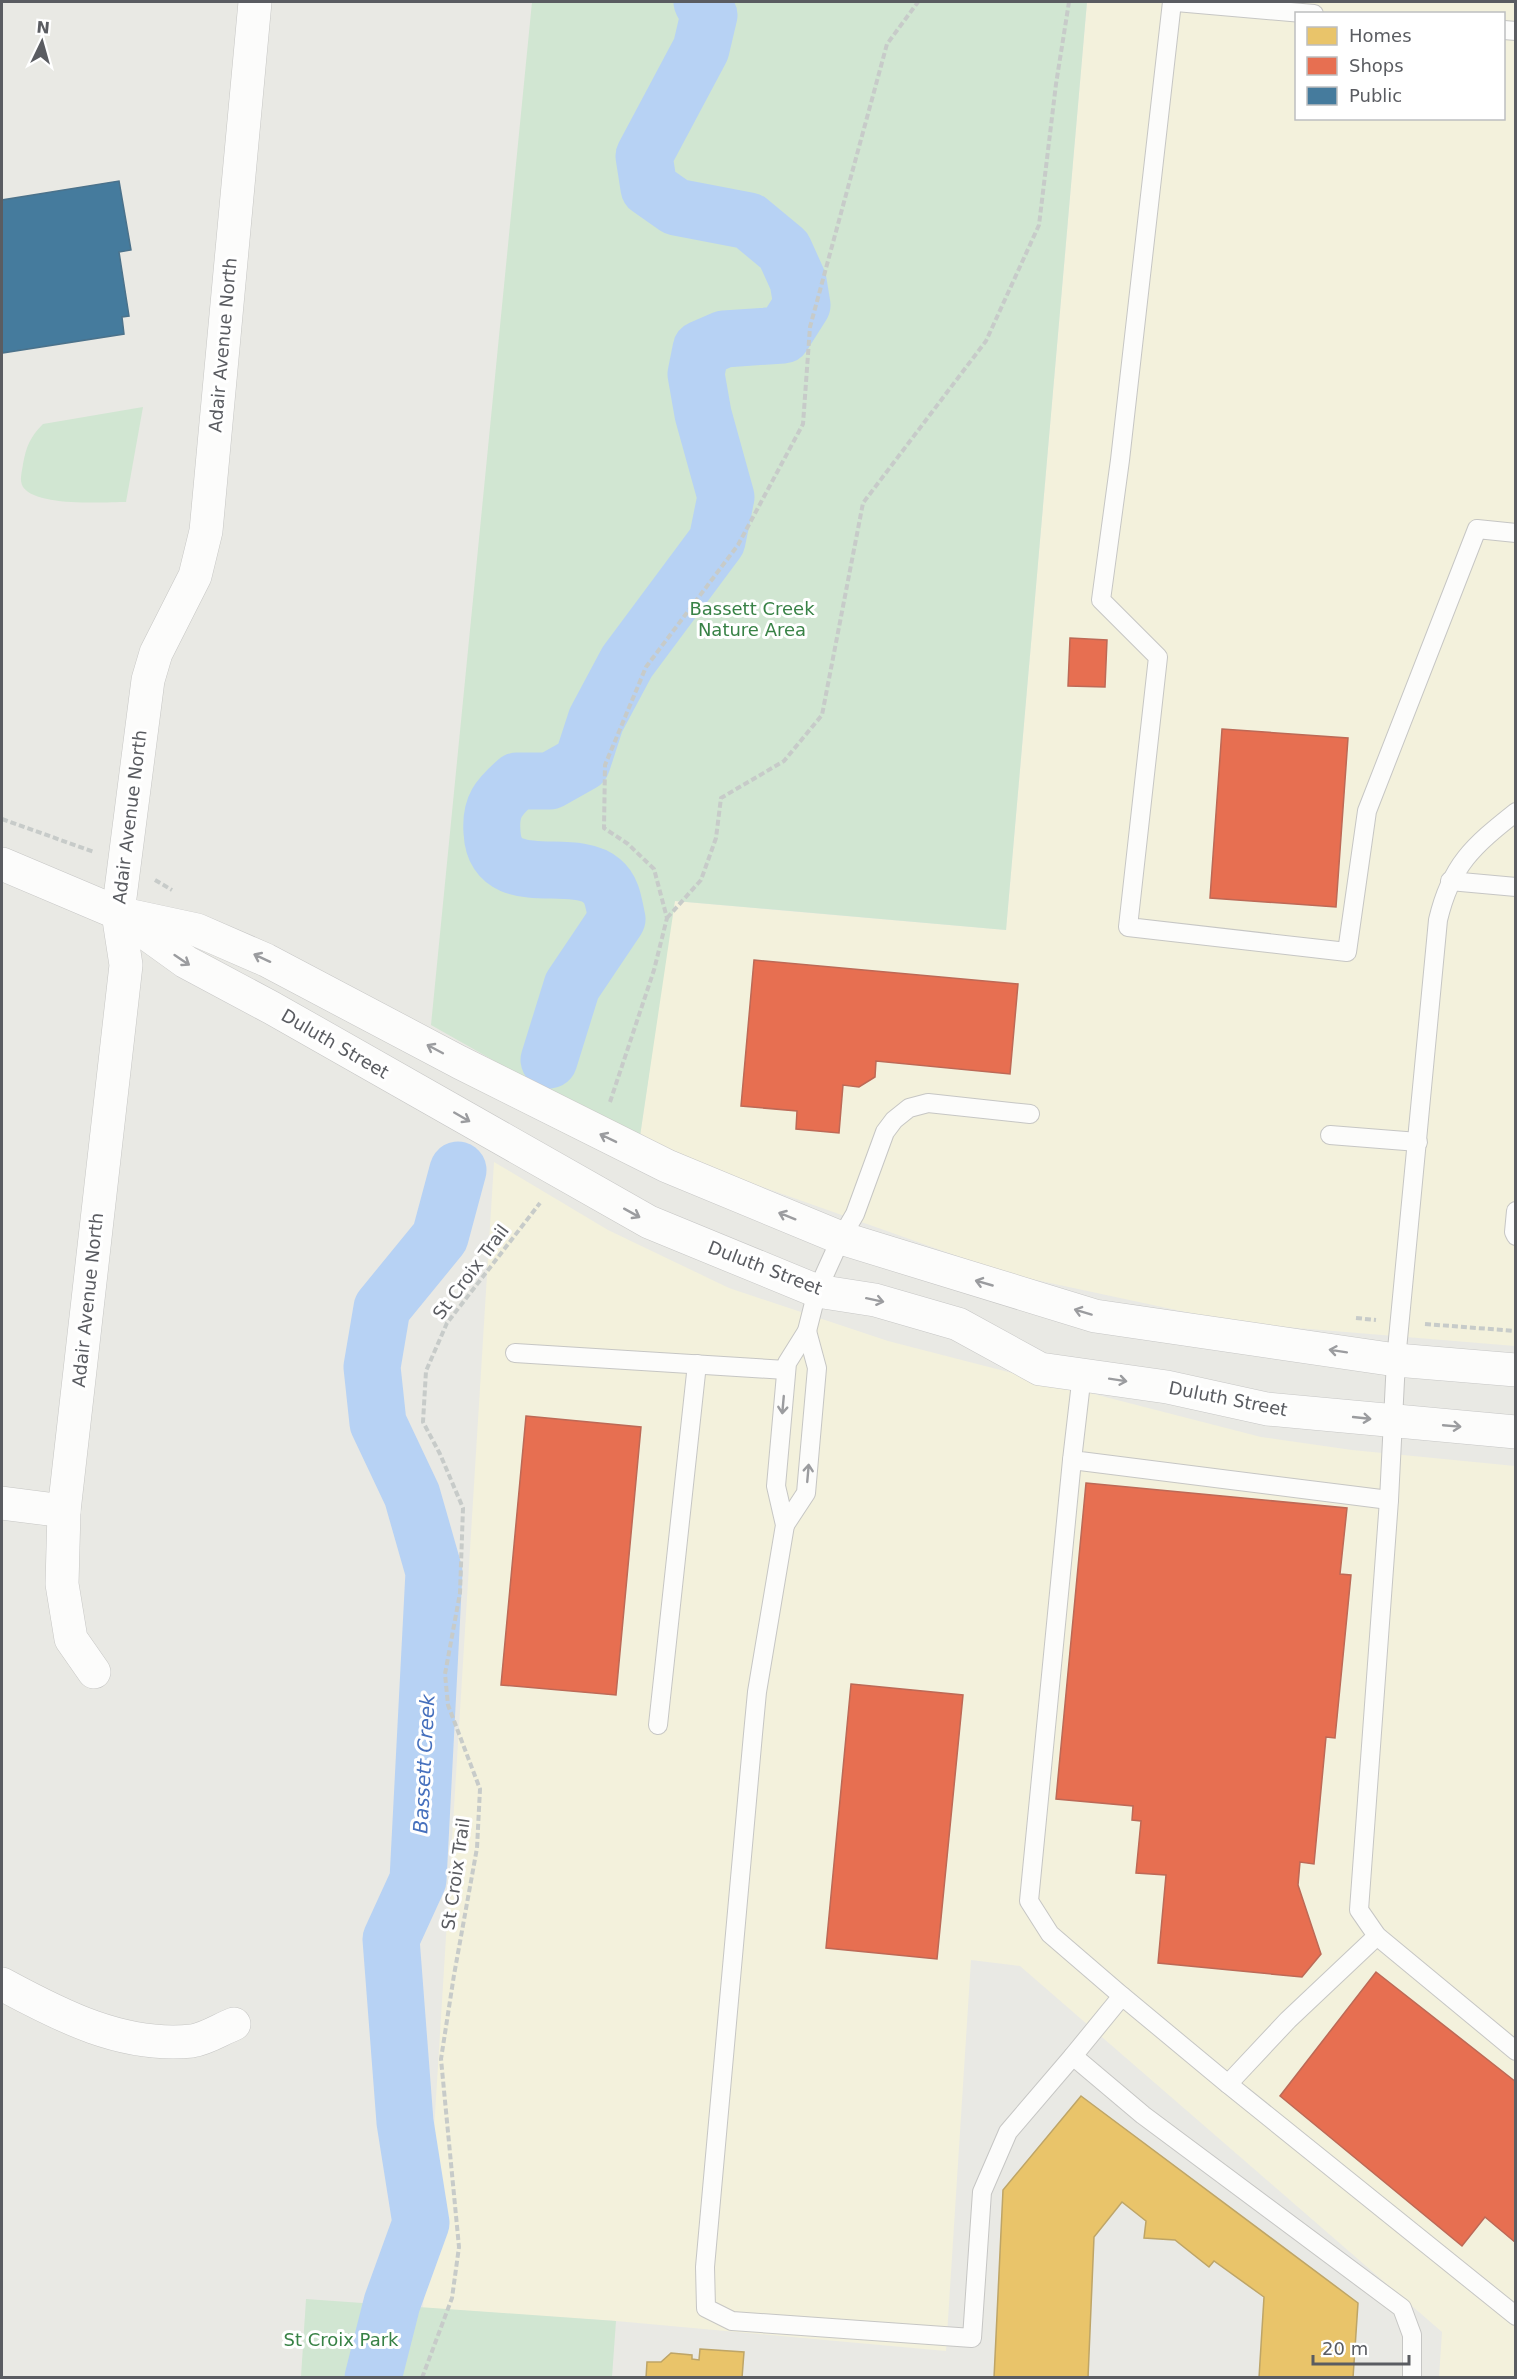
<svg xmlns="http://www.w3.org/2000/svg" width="1517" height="2379" viewBox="0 0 1517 2379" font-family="'DejaVu Sans',sans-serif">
<rect width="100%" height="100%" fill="#e9e9e4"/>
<g fill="#f3f1dc" fill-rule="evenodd">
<path d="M1087,2H1515V1346L1237,1323L1008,1274L639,1143L674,901L1006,930ZM1296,14H1504V118H1296Z"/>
<path d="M494,1162L608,1230L729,1288L888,1341L1261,1437L1352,1450L1515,1466V2377H1439L1442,2332L1020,1966L971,1960L946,2351L616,2321L423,2308Z"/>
</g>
<g fill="#d1e6d2">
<path d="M532,2H1087L1006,930L675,901L639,1143L431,1025Z"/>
<path d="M143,407L126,502C103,502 37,507 23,487C19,480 22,472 23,464C26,447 30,437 43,424Z"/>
<path d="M306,2299L616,2321L612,2377H301Z"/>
</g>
<g fill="#e9c46a" stroke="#bea567" stroke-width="1.5">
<path d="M1081,2096L1358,2303L1353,2378H1259L1264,2297L1214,2261L1209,2267L1175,2240L1144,2238L1146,2221L1122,2202L1094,2237L1088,2378H994L1003,2190Z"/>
<path d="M700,2349L744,2352L742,2378H646L647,2362H661L671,2353L692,2355V2359L699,2360Z"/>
</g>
<g fill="#e76f51" stroke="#bd6956" stroke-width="1.5">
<path d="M1070,638L1107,640L1105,687L1068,686Z"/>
<path d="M1222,729L1348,738L1336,907L1210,898Z"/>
<path d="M754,960L1018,984L1010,1074L876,1061L875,1077L859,1087L843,1085L839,1133L796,1129L797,1111L741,1106Z"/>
<path d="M526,1416L641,1427L616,1695L501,1685Z"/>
<path d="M1086,1483L1347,1508L1340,1574L1351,1575L1335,1738L1326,1737L1314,1864L1300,1862L1298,1885L1321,1954L1302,1977L1158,1963L1166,1875L1136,1873L1141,1821L1132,1820L1133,1806L1056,1799Z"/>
<path d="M851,1684L963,1695L937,1959L826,1948Z"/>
<path d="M1376,1972L1516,2082V2243L1485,2217L1462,2246L1280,2096Z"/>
</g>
<path fill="#457b9d" stroke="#4b728b" stroke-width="1.5" d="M119,181L131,250L119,252L129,316L122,317L124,334L2,353V200Z"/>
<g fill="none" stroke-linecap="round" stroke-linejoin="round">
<g stroke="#b7d2f4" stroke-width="57">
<path d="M549,1060L572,986L617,919C614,906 613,890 602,881C572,855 495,893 492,832C490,806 499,797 517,781H550L582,763L596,720L627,662L717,541L726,497L703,414L696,374L701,349L724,339L783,335L802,305L798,281L784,250L749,221L676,207L649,188L644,156L701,49L709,15L702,2"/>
<path d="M373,2378L392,2303L421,2223L405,2122L391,1939L418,1880L434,1572L412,1495L378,1423L372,1367L382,1308L440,1237L458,1170"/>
</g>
<defs>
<g id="lane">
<path d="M1172,2L1120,460L1101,600L1158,657L1128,927L1347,952L1367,811L1477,529L1516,533"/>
<path d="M1176,2L1314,14"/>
<path d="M1504,30L1516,31"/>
<path d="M1516,812C1473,846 1451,865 1438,920L1396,1360L1389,1500L1359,1910L1377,1936L1516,2051"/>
<path d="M1450,881L1516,887"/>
<path d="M1030,1114L928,1103L909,1108L894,1120L885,1132L855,1214L841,1238L817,1291L807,1331L787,1363L776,1486L785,1525L757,1692L753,1734L705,2267L706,2308L732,2321L972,2338L982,2192L1008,2132L1073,2056L1143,2115L1402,2308L1412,2335V2378"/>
<path d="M1330,1135L1418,1142"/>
<path d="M1516,1211L1514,1232L1516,1236"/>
<path d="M515,1353L786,1370"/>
<path d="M1082,1374L1072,1460L1389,1500"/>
<path d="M1072,1460L1029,1901L1050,1934L1122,1996"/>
<path d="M785,1525L806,1493L817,1368L807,1331"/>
<path d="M658,1725L697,1364"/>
<path d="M1073,2056L1122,1996L1228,2084L1288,2020L1377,1936"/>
<path d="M1228,2084L1516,2316"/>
</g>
<g id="street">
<path d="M2,1503L64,1511"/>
<path d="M94,1672L71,1639L62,1584L64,1511L126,965L118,913L148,680L156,653L195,576L206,531L255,2"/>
<path d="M2,1984C61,2016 123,2048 192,2041C206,2039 221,2029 234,2024"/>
</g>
<g id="secondary">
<path d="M2,864L118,913L197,930L266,960L459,1062L667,1166L841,1238L1095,1316L1396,1360L1516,1370"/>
<path d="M129,921L186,962L272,1008L649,1222L817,1291L875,1300L958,1324L1040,1369L1167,1387L1267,1409L1516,1432"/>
</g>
</defs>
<use href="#lane" stroke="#c6c6c4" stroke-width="20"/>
<use href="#street" stroke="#c6c6c4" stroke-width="34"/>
<use href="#secondary" stroke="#c6c6c5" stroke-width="34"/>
<g stroke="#c7cbc9" stroke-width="4" stroke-dasharray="6 3" stroke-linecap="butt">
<path d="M2,819L94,852"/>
<path d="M155,880L172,890"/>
<path d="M667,918L701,880L716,838L721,798L784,761L822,715L863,503L986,341L1039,225L1056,84L1069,2"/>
<path d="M610,1102L654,970L667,918L654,869L628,844L604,828L605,765L646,667L738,545L803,424L810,327L887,44L918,2"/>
<path d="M1356,1318L1376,1320"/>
<path d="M1425,1324L1516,1331"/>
<path d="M422,2378L452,2298L459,2247L441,2059L454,1975L477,1848L480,1789L448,1705L445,1674L460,1593L463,1508L440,1454L423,1422L426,1371L447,1323L540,1203"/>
</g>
<use href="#lane" stroke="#fcfcfb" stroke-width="18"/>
<use href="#street" stroke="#fcfcfb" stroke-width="33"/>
<use href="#secondary" stroke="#fcfcfb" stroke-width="33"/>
</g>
<defs><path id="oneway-shaft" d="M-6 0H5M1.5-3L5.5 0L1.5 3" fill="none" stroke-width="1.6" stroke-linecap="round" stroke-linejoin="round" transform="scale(1.5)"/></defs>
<g stroke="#9b9c9f">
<use href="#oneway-shaft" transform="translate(262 958) rotate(-155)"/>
<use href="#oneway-shaft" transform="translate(182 960) rotate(34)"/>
<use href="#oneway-shaft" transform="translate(435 1049) rotate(-152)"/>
<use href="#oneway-shaft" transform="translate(462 1117) rotate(30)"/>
<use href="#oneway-shaft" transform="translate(608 1138) rotate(-154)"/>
<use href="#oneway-shaft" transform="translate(632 1213) rotate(29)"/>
<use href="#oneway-shaft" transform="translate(787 1216) rotate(-158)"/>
<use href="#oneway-shaft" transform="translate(984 1283) rotate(-164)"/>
<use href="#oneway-shaft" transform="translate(875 1300) rotate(12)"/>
<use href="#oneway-shaft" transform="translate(1083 1312) rotate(-163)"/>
<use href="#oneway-shaft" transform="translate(1338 1351) rotate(-171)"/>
<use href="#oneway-shaft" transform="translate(1118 1380) rotate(9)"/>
<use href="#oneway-shaft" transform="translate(783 1405) rotate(95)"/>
<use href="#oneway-shaft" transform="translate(1362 1418) rotate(6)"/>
<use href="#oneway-shaft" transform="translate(1452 1426) rotate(5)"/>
<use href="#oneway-shaft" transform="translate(808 1473) rotate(-85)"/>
</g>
<g text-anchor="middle" stroke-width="6" stroke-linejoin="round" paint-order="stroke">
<g font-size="18" fill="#5a5c61" stroke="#fff">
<text transform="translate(223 345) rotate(-85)" y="6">Adair Avenue North</text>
<text transform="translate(130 817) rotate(-83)" y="6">Adair Avenue North</text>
<text transform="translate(335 1044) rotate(30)" y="6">Duluth Street</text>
<text transform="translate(765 1268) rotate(21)" y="6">Duluth Street</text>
<text transform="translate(471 1272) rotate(-53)" y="6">St Croix Trail</text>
<text transform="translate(88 1300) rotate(-84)" y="6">Adair Avenue North</text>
<text transform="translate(1228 1399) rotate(11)" y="6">Duluth Street</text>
<text transform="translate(456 1874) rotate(-82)" y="6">St Croix Trail</text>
</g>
<g font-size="18" fill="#388246" stroke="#fff">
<text x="752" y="615">Bassett Creek<tspan x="752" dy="21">Nature Area</tspan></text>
<text x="341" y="2346">St Croix Park</text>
</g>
<g font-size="20" font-style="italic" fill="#4670bd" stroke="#fff">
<text transform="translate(424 1764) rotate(-87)" y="7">Bassett Creek</text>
</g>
</g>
<rect width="1517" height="2379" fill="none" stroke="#5a5c61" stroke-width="6"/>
<rect x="1295" y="12" width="210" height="108" fill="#ffffff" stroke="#bdbec0" stroke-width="1.5"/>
<rect x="1307" y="27" width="30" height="18" fill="#e9c46a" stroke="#bdbec0" stroke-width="1.5"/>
<text x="1349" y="42" font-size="18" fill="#5a5c61">Homes</text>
<rect x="1307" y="57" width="30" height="18" fill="#e76f51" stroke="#bdbec0" stroke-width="1.5"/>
<text x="1349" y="72" font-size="18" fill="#5a5c61">Shops</text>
<rect x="1307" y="87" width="30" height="18" fill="#457b9d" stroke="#bdbec0" stroke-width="1.5"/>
<text x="1349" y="102" font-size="18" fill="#5a5c61">Public</text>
<g transform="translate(42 42) rotate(5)" stroke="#ffffff" stroke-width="4.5" paint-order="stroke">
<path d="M0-4.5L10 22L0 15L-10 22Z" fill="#5a5c61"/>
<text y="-9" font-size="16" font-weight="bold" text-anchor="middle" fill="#5a5c61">N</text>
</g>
<path d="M1313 2355v9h96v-9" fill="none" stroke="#5a5c61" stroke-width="3"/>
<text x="1322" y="2355" font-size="18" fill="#5a5c61" stroke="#ffffff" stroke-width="4.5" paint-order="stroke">20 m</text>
</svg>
